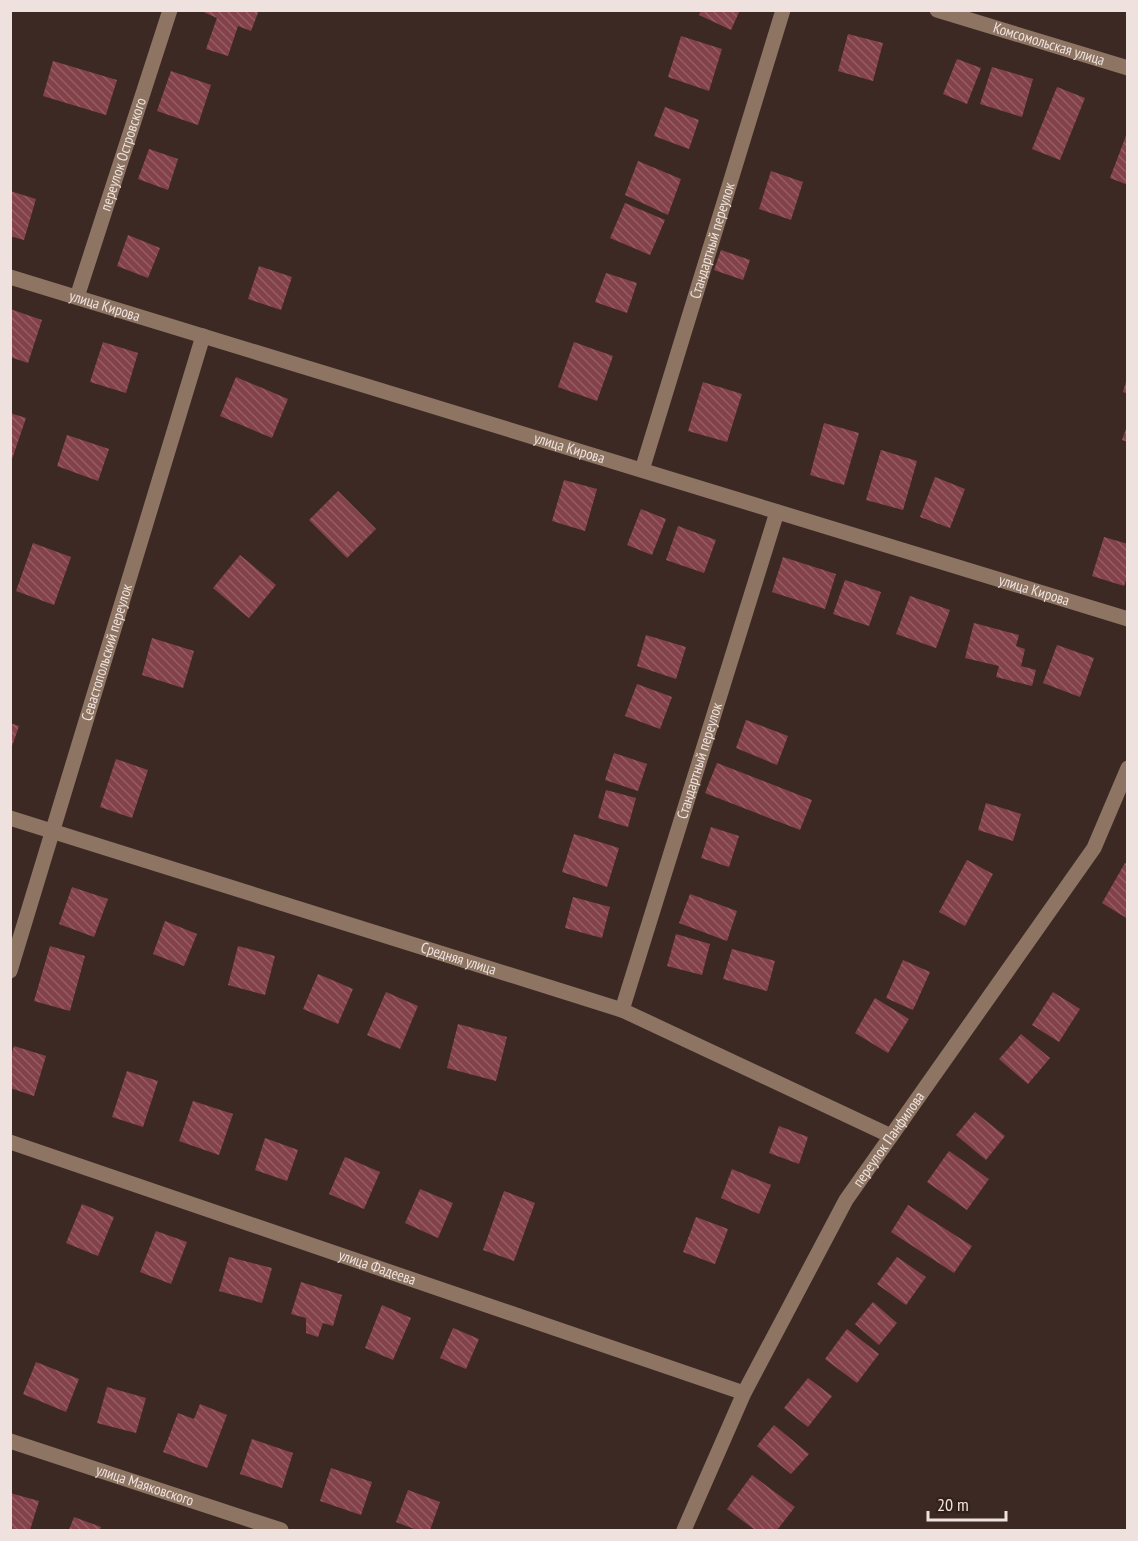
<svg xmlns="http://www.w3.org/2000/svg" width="1138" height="1541" viewBox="0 0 1138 1541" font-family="'PT Sans Narrow',sans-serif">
<defs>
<pattern id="building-back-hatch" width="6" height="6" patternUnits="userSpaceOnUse" patternTransform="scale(1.5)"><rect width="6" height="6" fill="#834249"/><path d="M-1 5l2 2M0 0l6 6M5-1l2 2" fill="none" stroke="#955d63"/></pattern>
</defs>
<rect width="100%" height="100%" fill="#3d2924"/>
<g fill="url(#building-back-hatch)">
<path d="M199,10H259L251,31L238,26L228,56L206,49L217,18Z"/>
<path d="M701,10H740L731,30L699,15Z"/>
<path d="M848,34L883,43L873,81L838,71Z"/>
<path d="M681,36L722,49L709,91L668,77Z"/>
<path d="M957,59L981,68L967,104L943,94Z"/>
<path d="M53,61L117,80L106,115L43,96Z"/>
<path d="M992,67L1033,79L1022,117L980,104Z"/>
<path d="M171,71L211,85L198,125L157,111Z"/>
<path d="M1057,87L1085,98L1060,160L1032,149Z"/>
<path d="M665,107L699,120L689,149L654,136Z"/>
<path d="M1127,133H1128V185L1110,178Z"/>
<path d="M149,149L178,159L168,190L138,179Z"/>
<path d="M638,161L681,179L668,215L625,195Z"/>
<path d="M771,171L803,182L791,220L759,209Z"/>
<path d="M10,191L36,199L24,240L10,236Z"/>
<path d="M625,203L665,220L650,255L610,238Z"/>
<path d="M128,235L160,248L148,278L117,266Z"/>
<path d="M721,250L750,260L743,280L714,270Z"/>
<path d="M259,266L292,277L281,310L248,299Z"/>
<path d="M606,273L637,283L627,313L595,302Z"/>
<path d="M10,309L42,320L28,363L10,357Z"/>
<path d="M103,342L138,353L126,393L90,382Z"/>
<path d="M574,342L613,356L597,401L558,387Z"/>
<path d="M236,377L288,399L272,438L220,416Z"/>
<path d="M1127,378H1128V394L1123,392Z"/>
<path d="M703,382L742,394L727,442L688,431Z"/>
<path d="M10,413L26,418L11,462H10Z"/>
<path d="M824,423L859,433L844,485L810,475Z"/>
<path d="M1128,423V442L1122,440Z"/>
<path d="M67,435L109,449L98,481L57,466Z"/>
<path d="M881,450L917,461L903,510L866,500Z"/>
<path d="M935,477L965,489L950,528L920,517Z"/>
<path d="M564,480L597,489L585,531L552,521Z"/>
<path d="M338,491L376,529L347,558L309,520Z"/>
<path d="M641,509L666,519L652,555L627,545Z"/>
<path d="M678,526L716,540L704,573L666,560Z"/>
<path d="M1104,537L1128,544V574L1124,586L1092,576Z"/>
<path d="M33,543L71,557L54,605L16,591Z"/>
<path d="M240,555L276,585L249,618L213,588Z"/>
<path d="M783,557L836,574L825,609L772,592Z"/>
<path d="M845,580L881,592L869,626L833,614Z"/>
<path d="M910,596L950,610L936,648L896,634Z"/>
<path d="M974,623L1019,635L1016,646L1025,649L1021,666L1036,670L1032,686L996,677L999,666L965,658Z"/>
<path d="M646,635L686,647L676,679L637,666Z"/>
<path d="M152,638L194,651L183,688L142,675Z"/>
<path d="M1057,645L1094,658L1080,697L1043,683Z"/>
<path d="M637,684L672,697L660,729L625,716Z"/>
<path d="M746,720L788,736L777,765L736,748Z"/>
<path d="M10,723L19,726L11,749H10Z"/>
<path d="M614,753L647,764L638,791L605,780Z"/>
<path d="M116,759L148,770L132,818L100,807Z"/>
<path d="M717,763L812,800L800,830L705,793Z"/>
<path d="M606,790L636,798L628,827L598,818Z"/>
<path d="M986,803L1021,814L1013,841L978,830Z"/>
<path d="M711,827L739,836L729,867L701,858Z"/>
<path d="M574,834L619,848L607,887L562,872Z"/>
<path d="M967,860L993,874L965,926L939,912Z"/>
<path d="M1125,863L1128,864V919L1102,903Z"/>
<path d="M72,887L108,899L94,937L59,924Z"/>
<path d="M690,894L737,911L727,941L679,923Z"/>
<path d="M573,897L610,907L602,938L565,928Z"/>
<path d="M165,921L197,934L184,966L153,954Z"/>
<path d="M676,934L710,944L702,975L667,966Z"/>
<path d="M50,946L85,956L70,1011L34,1001Z"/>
<path d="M238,946L275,956L265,995L228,985Z"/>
<path d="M732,949L775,961L767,991L723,979Z"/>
<path d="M903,960L930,972L913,1010L886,998Z"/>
<path d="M318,974L353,989L338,1024L303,1009Z"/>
<path d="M386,992L418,1006L400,1049L367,1035Z"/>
<path d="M1053,992L1080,1009L1059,1042L1032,1025Z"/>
<path d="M875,998L909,1019L888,1053L855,1033Z"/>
<path d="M458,1024L507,1037L496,1081L447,1068Z"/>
<path d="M1021,1034L1050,1058L1028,1084L999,1059Z"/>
<path d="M14,1046L46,1056L34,1096L10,1088V1058Z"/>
<path d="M127,1071L158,1081L143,1127L112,1117Z"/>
<path d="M193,1101L233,1114L219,1155L179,1141Z"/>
<path d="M975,1112L1005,1136L986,1160L956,1135Z"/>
<path d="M779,1126L808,1137L799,1164L769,1153Z"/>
<path d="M265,1138L298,1150L287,1181L255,1170Z"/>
<path d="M949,1151L989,1179L967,1210L927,1182Z"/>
<path d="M345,1157L380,1172L364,1209L329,1194Z"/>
<path d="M732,1169L771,1185L759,1214L721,1198Z"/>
<path d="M420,1189L453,1203L438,1238L405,1223Z"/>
<path d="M504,1191L535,1203L514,1261L483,1250Z"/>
<path d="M82,1204L114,1217L98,1256L66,1243Z"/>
<path d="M908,1205L972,1246L954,1273L891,1232Z"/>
<path d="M696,1217L728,1229L715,1264L683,1252Z"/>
<path d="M156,1231L187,1242L171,1284L140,1272Z"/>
<path d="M229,1257L272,1268L262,1303L219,1291Z"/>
<path d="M897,1257L926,1277L906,1305L877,1284Z"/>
<path d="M301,1282L342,1295L333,1326L323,1323L318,1337L306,1333V1318L291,1314Z"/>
<path d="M873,1302L897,1323L879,1345L855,1324Z"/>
<path d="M382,1305L411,1318L393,1360L365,1348Z"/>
<path d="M453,1328L479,1339L466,1369L440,1358Z"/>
<path d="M847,1329L879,1354L857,1383L825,1359Z"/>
<path d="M36,1362L79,1379L66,1412L23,1394Z"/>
<path d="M808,1378L832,1396L808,1427L784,1408Z"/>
<path d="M107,1387L146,1398L136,1433L97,1423Z"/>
<path d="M200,1404L227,1415L207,1468L163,1452L178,1413L194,1419Z"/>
<path d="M774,1425L809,1454L791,1474L757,1446Z"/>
<path d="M252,1439L293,1453L282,1488L240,1474Z"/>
<path d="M331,1468L372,1482L361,1515L320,1501Z"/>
<path d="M752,1475L795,1507L777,1530H755L727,1509Z"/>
<path d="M408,1490L440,1502L430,1530H417L396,1522Z"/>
<path d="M10,1493L39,1501L30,1530H10Z"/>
<path d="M74,1517L101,1527L100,1530H69Z"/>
</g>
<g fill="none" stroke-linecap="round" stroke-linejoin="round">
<g stroke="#8d7463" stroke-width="15">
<path id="s1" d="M937,10L1128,68"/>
<path id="s2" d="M10,277L1128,619"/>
<path id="s3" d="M77,297L170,10"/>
<path id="s4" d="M642,470L783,10"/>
<path id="s5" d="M10,818L622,1010L891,1136"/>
<path id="s6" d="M10,971L203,336"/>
<path id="s7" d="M622,1010L777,512"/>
<path id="s8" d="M10,1142L744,1393"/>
<path id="s9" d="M10,1441L281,1530"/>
<path id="s10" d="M684,1530L744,1393L846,1200L1094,848L1128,768"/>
</g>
</g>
<g text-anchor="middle" stroke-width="5" stroke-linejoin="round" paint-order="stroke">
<g font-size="15" fill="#efe2de" stroke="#32201b">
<text dy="5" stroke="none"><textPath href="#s1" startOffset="117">Комсомольская улица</textPath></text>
<text dy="5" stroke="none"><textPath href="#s3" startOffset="150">переулок Островского</textPath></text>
<text dy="5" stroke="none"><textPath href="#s4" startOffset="240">Стандартный переулок</textPath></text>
<text dy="5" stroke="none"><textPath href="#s2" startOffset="99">улица Кирова</textPath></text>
<text dy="5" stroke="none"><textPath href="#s2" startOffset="585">улица Кирова</textPath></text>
<text dy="5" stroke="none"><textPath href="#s2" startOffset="1071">улица Кирова</textPath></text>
<text dy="5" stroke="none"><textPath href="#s6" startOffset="333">Севастопольский переулок</textPath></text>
<text dy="5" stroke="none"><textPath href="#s7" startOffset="261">Стандартный переулок</textPath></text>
<text dy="5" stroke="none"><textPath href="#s5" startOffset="470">Средняя улица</textPath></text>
<text dy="5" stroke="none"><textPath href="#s10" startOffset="442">переулок Панфилова</textPath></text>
<text dy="5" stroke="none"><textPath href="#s8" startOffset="388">улица Фадеева</textPath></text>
<text dy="5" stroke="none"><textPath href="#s9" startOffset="142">улица Маяковского</textPath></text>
</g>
</g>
<rect width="1138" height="1541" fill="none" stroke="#efe2de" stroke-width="24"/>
<path d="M928 1511v9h78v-9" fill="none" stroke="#efe2de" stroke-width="3"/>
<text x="937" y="1511" font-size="18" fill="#efe2de" stroke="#32201b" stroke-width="4.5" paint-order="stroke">20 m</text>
</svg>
